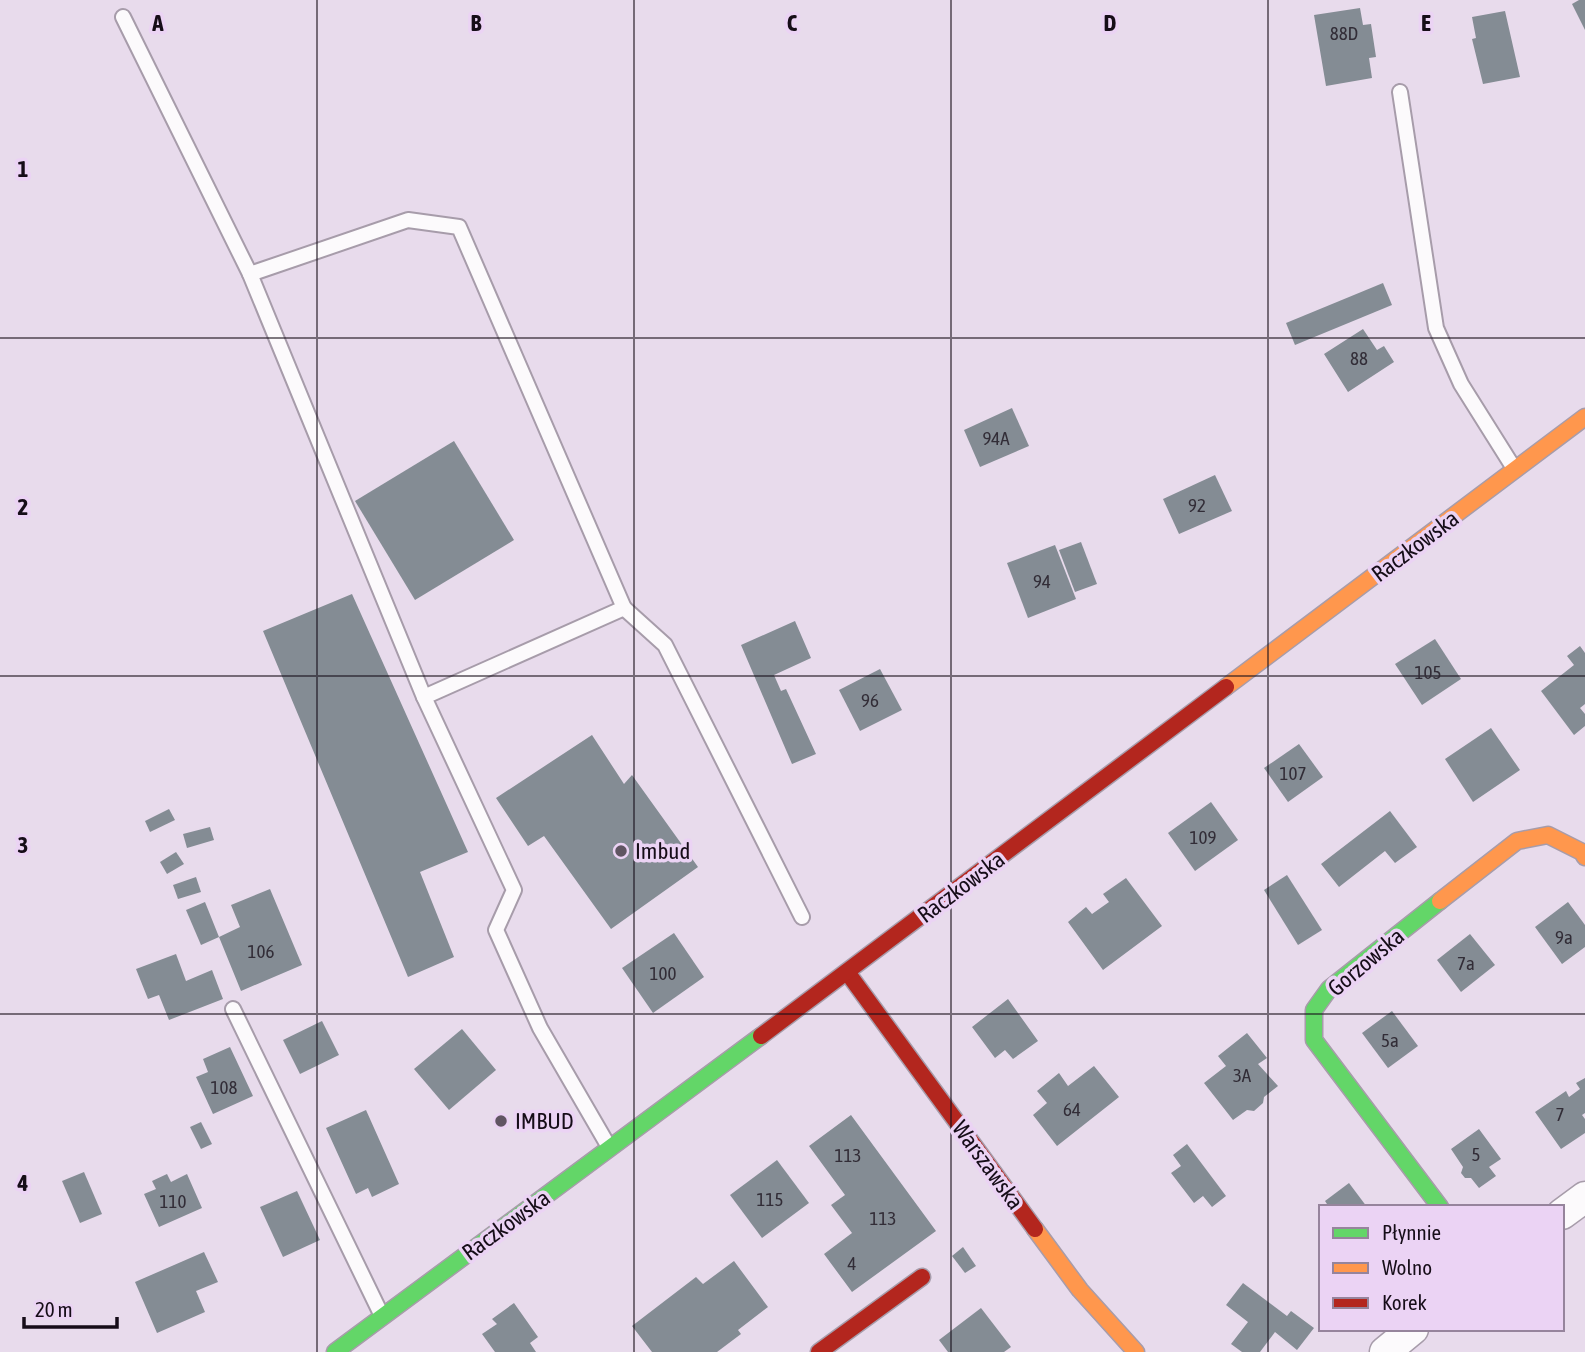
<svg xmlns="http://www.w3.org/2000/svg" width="1585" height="1352" viewBox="0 0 1585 1352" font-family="'Asap Condensed',sans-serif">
<rect width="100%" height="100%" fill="#e8dbec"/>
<g fill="#848c94">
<path d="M1579,0H1585V30L1572,4Z"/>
<path d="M1360,8L1363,25L1371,24L1376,57L1369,58L1372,78L1326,86L1314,15Z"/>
<path d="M1505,11L1520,77L1483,84L1472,39L1476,38L1472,17Z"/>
<path d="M1383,283L1392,305L1295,345L1286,323Z"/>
<path d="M1363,329L1377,350L1384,346L1394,362L1348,392L1324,354Z"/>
<path d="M1012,408L1029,446L980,467L964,430Z"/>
<path d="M454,441L514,540L415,600L355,501Z"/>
<path d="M1215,475L1232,511L1179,534L1163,499Z"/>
<path d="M1081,542L1097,584L1075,592L1059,550Z"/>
<path d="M1055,545L1076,599L1028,618L1007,563Z"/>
<path d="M352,594L468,852L420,872L454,957L408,977L263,631Z"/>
<path d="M795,621L811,658L774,675L781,691L786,689L816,754L792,764L741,645Z"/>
<path d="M1435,639L1461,679L1422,705L1395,664Z"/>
<path d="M1580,646L1585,653V704L1580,708L1585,714V726L1574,735L1541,691L1574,665L1567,656Z"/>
<path d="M880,669L902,710L860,731L839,690Z"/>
<path d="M1491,728L1520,770L1473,802L1445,759Z"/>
<path d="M592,735L624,784L632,775L698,867L611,929L544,836L528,846L496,798Z"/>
<path d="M1299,744L1323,777L1288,802L1264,768Z"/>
<path d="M1211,802L1238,840L1195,871L1168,833Z"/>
<path d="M169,809L175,820L150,832L145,821Z"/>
<path d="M1390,811L1417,847L1395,863L1385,851L1339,887L1321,864Z"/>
<path d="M210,827L214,840L187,848L183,834Z"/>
<path d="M176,852L184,864L167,874L160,862Z"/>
<path d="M1287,875L1322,930L1298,945L1264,890Z"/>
<path d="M196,877L201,892L178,899L173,885Z"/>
<path d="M1126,878L1162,926L1103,970L1068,922L1086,907L1092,914L1109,902L1103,894Z"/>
<path d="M270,889L302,965L241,991L219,937L240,927L231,905Z"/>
<path d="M205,902L219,937L201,945L186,910Z"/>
<path d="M1568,902L1585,925V947L1562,964L1535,927Z"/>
<path d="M674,933L704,977L653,1013L622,968Z"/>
<path d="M1470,934L1495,965L1461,992L1437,960Z"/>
<path d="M176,954L186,981L212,970L223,999L169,1020L159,995L148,999L136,969Z"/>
<path d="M1008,999L1038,1041L1013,1059L1005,1050L995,1058L972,1027Z"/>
<path d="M1392,1011L1418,1046L1388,1068L1362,1033Z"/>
<path d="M322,1021L339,1055L300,1074L283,1040Z"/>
<path d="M462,1029L496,1070L449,1110L414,1069Z"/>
<path d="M1247,1033L1267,1058L1258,1064L1278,1086L1264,1097L1263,1103L1254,1111L1247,1110L1233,1120L1204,1083L1226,1066L1218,1056Z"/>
<path d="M230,1047L253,1096L213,1114L196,1077L208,1072L203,1059Z"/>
<path d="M1094,1066L1119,1097L1057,1146L1033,1115L1047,1103L1037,1091L1059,1073L1068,1086Z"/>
<path d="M1585,1078V1113L1582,1115L1585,1119V1133L1561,1149L1535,1112L1566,1091L1569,1097L1580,1089L1576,1083Z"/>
<path d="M366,1110L399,1184L372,1197L368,1188L356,1194L326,1128Z"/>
<path d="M851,1115L936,1231L852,1292L824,1254L852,1233L831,1205L845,1195L809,1146Z"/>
<path d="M201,1122L212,1144L201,1149L190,1127Z"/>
<path d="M1479,1129L1501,1159L1489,1167L1496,1176L1479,1188L1471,1178H1465L1461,1173L1463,1167L1451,1149Z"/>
<path d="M1187,1144L1226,1196L1212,1207L1203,1196L1194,1203L1171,1173L1181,1166L1173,1155Z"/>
<path d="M777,1160L809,1203L762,1238L730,1195Z"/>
<path d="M84,1172L102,1214L80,1223L62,1181Z"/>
<path d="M167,1174L171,1182L187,1174L202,1208L159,1227L144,1194L156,1189L152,1181Z"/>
<path d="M1349,1183L1367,1207H1329L1325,1201Z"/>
<path d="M297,1191L320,1240L283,1257L260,1207Z"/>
<path d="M963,1247L976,1266L965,1273L952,1256Z"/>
<path d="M204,1252L218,1282L196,1291L205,1312L157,1333L135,1282Z"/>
<path d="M734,1261L768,1307L738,1330L741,1334L717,1352H652L632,1326L696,1277L703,1284Z"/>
<path d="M1243,1283L1287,1316L1291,1311L1314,1328L1297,1350L1275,1332L1260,1352H1242L1231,1344L1248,1322L1226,1305Z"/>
<path d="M514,1303L538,1337L530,1343L536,1352H495L482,1334L497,1324L492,1319Z"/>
<path d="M981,1308L1011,1347L1004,1352H948L939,1340Z"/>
</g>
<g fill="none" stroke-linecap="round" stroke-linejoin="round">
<defs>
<g id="lane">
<path d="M123,17L250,274L408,220L459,227L624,608L424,697L514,890L496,930L540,1028L609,1147"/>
<path d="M1400,92L1436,328L1461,384L1515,470"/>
<path d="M250,274L424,697"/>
<path d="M624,608L665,645L802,917"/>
<path d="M233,1009L382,1316"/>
</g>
<g id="street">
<path d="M1562,1214L1585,1197"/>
<path d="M1385,1352L1413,1329"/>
</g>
<g id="fast">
<path d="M1440,1207L1314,1040V1010L1329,989L1440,901"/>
<path d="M335,1352L761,1036"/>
</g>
<g id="slow">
<path d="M1226,687L1585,417"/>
<path d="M1440,901L1517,841L1548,835L1582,852L1585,857"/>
<path d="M1035,1229L1080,1290L1136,1352"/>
</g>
<g id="jam">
<path d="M847,972L1035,1229"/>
<path d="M761,1036L1226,687"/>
<path d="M819,1352L922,1277"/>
</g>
</defs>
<use href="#lane" stroke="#a79caa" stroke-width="18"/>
<use href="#street" stroke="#a79caa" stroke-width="33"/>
<use href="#fast" stroke="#a79caa" stroke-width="19"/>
<use href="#slow" stroke="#a79caa" stroke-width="19"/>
<use href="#jam" stroke="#a79caa" stroke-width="19"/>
<use href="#lane" stroke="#fcfafc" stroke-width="14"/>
<use href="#street" stroke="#fcfafc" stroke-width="30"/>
<use href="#fast" stroke="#63d668" stroke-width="16"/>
<use href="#slow" stroke="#ff974d" stroke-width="16"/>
<use href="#jam" stroke="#b3261e" stroke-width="16"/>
</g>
<path fill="none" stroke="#160d18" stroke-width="2" stroke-opacity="0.55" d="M317,0V1352M634,0V1352M951,0V1352M1268,0V1352M0,338H1585M0,676H1585M0,1014H1585"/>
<g fill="#605562" stroke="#ebd3f4" stroke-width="2.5">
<circle cx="621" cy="851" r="7"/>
<circle cx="501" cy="1121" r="7"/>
</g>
<g text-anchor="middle" stroke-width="7" stroke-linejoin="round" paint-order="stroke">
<g font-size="19" fill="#322d37">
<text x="1344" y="40">88D</text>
<text x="1359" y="365">88</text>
<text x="996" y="445">94A</text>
<text x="1197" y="512">92</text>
<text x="1042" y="588">94</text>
<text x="1428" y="679">105</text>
<text x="870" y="707">96</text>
<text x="1293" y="780">107</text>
<text x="1203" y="844">109</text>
<text x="1564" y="944">9a</text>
<text x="261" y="958">106</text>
<text x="1466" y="970">7a</text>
<text x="663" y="980">100</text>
<text x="1390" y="1047">5a</text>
<text x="1242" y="1082">3A</text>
<text x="224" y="1094">108</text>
<text x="1072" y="1116">64</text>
<text x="1560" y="1121">7</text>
<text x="1476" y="1161">5</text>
<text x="848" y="1162">113</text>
<text x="770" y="1206">115</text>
<text x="173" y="1208">110</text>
<text x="883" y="1225">113</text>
<text x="852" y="1270">4</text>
</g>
<g font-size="23" fill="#160d18" stroke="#ebd3f4">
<text transform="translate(1415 546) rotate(-37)" y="8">Raczkowska</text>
<text transform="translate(961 887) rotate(-37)" y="8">Raczkowska</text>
<text transform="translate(1366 962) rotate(-40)" y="8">Gorzowska</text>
<text transform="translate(988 1165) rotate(54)" y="8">Warszawska</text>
<text transform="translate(506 1225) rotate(-36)" y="8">Raczkowska</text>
</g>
<g font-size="23" fill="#160d18" stroke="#ebd3f4" text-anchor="start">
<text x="635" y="859">Imbud</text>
<text x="515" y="1129">IMBUD</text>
</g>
</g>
<g font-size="23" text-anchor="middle" font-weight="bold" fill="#160d18" stroke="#ebd3f4" stroke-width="7" stroke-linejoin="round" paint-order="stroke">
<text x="158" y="31">A</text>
<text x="476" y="31">B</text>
<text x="792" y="31">C</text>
<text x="1110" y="31">D</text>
<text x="1426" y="31">E</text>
<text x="23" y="177">1</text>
<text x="23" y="515">2</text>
<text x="23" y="853">3</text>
<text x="23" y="1191">4</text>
</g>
<rect x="1319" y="1205" width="245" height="126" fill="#ebd3f4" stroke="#96849c" stroke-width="2"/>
<rect x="1333" y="1228" width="35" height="10" fill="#63d668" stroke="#96849c" stroke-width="2"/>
<text x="1382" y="1240" font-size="21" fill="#160d18">Płynnie</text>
<rect x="1333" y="1263" width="35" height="10" fill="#ff974d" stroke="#96849c" stroke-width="2"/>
<text x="1382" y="1275" font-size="21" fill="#160d18">Wolno</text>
<rect x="1333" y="1298" width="35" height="10" fill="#b3261e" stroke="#96849c" stroke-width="2"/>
<text x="1382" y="1310" font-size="21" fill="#160d18">Korek</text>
<path d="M24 1317v10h93v-10" fill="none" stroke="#160d18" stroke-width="3.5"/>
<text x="35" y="1317" font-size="21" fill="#160d18" stroke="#ebd3f4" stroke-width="5" paint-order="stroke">20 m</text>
</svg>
